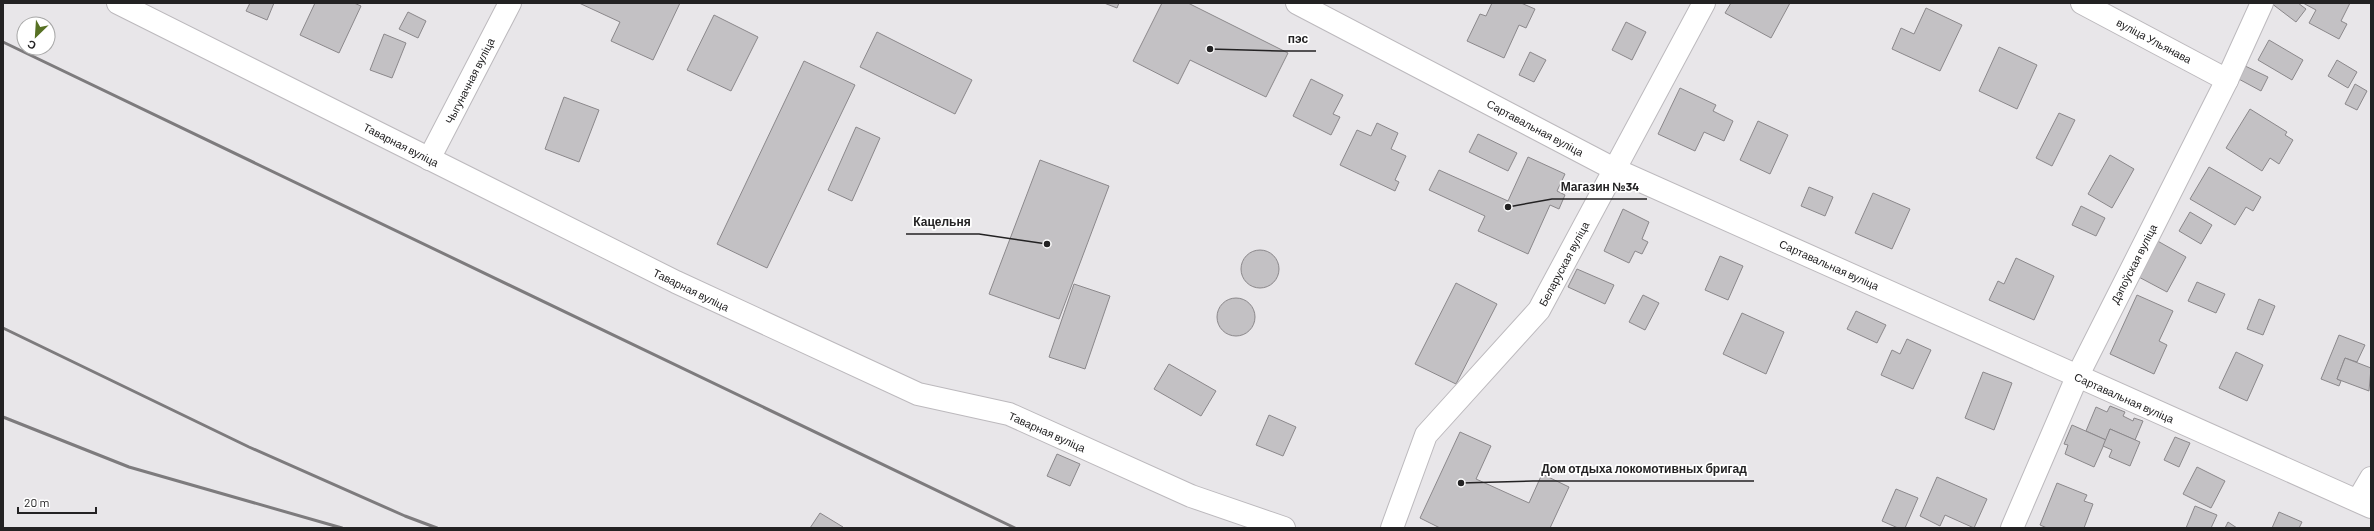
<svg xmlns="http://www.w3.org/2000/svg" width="2374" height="531" viewBox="0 0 2374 531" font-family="Barlow,sans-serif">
<rect width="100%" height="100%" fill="#e8e6e9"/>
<g fill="#c3c1c4" stroke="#8b888b">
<path d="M250,3H274L267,20L246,11Z"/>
<path d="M315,3H354L361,6L339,53L300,35Z"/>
<path d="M579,3H680L653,60L611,41L620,22Z"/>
<path d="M1104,3H1119L1117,8Z"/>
<path d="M1162,3H1188L1288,53L1266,97L1190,60L1178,84L1133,61Z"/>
<path d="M1492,3H1521L1535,9L1526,28L1519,25L1504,58L1467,41L1480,14L1486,16Z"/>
<path d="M1731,3H1790L1771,38L1725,13Z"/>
<path d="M2271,3H2298L2306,9L2296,22Z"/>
<path d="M2303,3H2350L2341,21L2347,24L2339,39L2309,23L2316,10Z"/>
<path d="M1926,8L1962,25L1940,71L1892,49L1901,28L1914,34Z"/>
<path d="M408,12L426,21L418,38L399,29Z"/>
<path d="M714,15L758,37L731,91L687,70Z"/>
<path d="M1626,22L1646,32L1632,60L1612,50Z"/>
<path d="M877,32L972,80L955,114L860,67Z"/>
<path d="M384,34L406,43L392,78L370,70Z"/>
<path d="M2269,40L2303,60L2292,80L2258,60Z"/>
<path d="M1999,47L2037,65L2017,109L1979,91Z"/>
<path d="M1530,52L1546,60L1534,82L1519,75Z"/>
<path d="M2337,60L2357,72L2348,88L2328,76Z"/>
<path d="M804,61L855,85L767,268L717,244Z"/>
<path d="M2241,64L2268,77L2261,91L2235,77Z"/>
<path d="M1311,79L1343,95L1333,114L1340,117L1331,135L1293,116Z"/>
<path d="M2355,84L2367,91L2357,110L2345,104Z"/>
<path d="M1680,88L1716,105L1713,111L1733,121L1724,141L1704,132L1695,151L1658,134Z"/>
<path d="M564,97L599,110L579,162L545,149Z"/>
<path d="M2250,109L2287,132L2285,135L2293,140L2279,164L2270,158L2262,171L2226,148Z"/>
<path d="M2059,113L2075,120L2052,166L2036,158Z"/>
<path d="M1758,121L1788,135L1770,174L1740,160Z"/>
<path d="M1377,123L1398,133L1391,149L1406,156L1395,180L1399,182L1395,191L1340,165L1357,130L1371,136Z"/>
<path d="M856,127L880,138L852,201L828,190Z"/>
<path d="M1478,134L1517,153L1508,171L1469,152Z"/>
<path d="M2110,155L2134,169L2112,208L2088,194Z"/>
<path d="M1528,157L1565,174L1557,191L1565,195L1559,209L1550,205L1528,254L1478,231L1485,216L1429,190L1439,170L1508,201Z"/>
<path d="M1040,160L1109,186L1059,319L989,294Z"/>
<path d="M2209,167L2261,197L2253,211L2246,207L2235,225L2190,199Z"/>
<path d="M1809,187L1833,197L1825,216L1801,206Z"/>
<path d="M1873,193L1910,209L1892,249L1855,233Z"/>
<path d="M2081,206L2105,218L2096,236L2072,225Z"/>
<path d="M1623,209L1649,222L1642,239L1648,242L1642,254L1635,251L1629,263L1604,251Z"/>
<path d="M2190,212L2212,225L2201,244L2179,231Z"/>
<path d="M2154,239L2186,257L2167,292L2135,275Z"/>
<circle cx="1260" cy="269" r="19"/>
<path d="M1720,256L1743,266L1728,300L1705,290Z"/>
<path d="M2016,258L2054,276L2034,320L1989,300L1998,281L2004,284Z"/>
<path d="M1577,269L1614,285L1605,304L1568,287Z"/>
<path d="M2197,282L2225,294L2216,313L2188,301Z"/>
<path d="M1456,283L1497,304L1456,384L1415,364Z"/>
<path d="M1074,284L1110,296L1085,369L1049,357Z"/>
<path d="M1643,295L1659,303L1645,330L1629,322Z"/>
<path d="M2137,295L2173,311L2159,341L2167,345L2154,374L2110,354Z"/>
<circle cx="1236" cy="317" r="19"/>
<path d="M2259,299L2275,306L2263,335L2247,329Z"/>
<path d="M1856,311L1886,325L1877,343L1847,329Z"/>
<path d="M1742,313L1784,332L1766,374L1723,354Z"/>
<path d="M2339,335L2365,345L2357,362L2345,358L2337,379L2341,381L2339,386L2321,379Z"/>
<path d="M1907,339L1931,350L1913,389L1881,375L1892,350L1900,354Z"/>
<path d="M2236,352L2263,365L2247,401L2219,388Z"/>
<path d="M2345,358L2371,368L2369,391L2337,379Z"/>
<path d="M1169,364L1216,391L1201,416L1154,389Z"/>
<path d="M1983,372L2012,383L1994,430L1965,418Z"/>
<path d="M2110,406L2125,412L2123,416L2133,421L2134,418L2143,421L2135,440L2110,429L2106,440L2086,431L2096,407L2107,412Z"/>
<path d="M1269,415L1296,427L1283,456L1256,445Z"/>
<path d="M2072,425L2106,440L2094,467L2065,454L2068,445L2064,444Z"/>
<path d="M2110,429L2140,442L2130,466L2109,457L2112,450L2103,446Z"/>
<path d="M1460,432L1491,446L1476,479L1529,503L1542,474L1569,487L1550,528H1440L1420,518Z"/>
<path d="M2175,437L2190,443L2179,467L2164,460Z"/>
<path d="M1057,454L1080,464L1070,486L1047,476Z"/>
<path d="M2197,467L2225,481L2211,508L2183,494Z"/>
<path d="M1937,477L1987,499L1974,528L1945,515L1940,526L1920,516Z"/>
<path d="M2057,483L2087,495L2084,501L2093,504L2084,528H2047L2040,525Z"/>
<path d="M1896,489L1918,498L1905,528H1898L1882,521Z"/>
<path d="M2195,506L2217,515L2211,528H2186Z"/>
<path d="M2279,512L2302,522L2299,528H2272Z"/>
<path d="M820,513L843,527L842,528H810Z"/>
<path d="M2228,522L2237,528H2225Z"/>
</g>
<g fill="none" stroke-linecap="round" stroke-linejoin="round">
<defs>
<g id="minor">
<path d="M118,3L676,282L918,394L1009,414L1191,496L1284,528"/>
<path d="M1297,3L1614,169L2371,507"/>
<path d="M2082,3L2227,80"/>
<path d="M429,159L510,3"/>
<path d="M2358,500L2371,478"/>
<path d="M1392,528L1426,435L1539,310L1704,3"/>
<path d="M2012,528L2077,377L2227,80L2262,3"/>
</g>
</defs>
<use href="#minor" stroke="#bcb9bd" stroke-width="24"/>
<use href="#minor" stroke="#fff" stroke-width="22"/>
<g stroke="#7d7b7d" stroke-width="3">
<path d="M3,42L1015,528"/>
<path d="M3,328L249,447L405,516L437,528"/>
<path d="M3,417L129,467L342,528"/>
</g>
</g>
<g text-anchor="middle" stroke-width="3.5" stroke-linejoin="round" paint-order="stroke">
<g font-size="11" fill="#232223" stroke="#fff">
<text transform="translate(2154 41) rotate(28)" y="4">вуліца Ульянава</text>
<text transform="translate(470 81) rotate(-63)" y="4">Чыгуначная вуліца</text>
<text transform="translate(1535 128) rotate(28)" y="4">Сартавальная вуліца</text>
<text transform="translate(401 145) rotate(27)" y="4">Таварная вуліца</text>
<text transform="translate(1564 264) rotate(-62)" y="4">Беларуская вуліца</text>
<text transform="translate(2134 264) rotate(-63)" y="4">Дэпоўская вуліца</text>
<text transform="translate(1829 265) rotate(24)" y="4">Сартавальная вуліца</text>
<text transform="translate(691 290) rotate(26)" y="4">Таварная вуліца</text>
<text transform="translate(2124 398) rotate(24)" y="4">Сартавальная вуліца</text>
<text transform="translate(1047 432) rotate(24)" y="4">Таварная вуліца</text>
</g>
</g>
<path fill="none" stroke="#232223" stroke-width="1.5" d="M1210 49L1280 51H1316M1508 207L1552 199H1647M1047 244L979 234H906M1461 483L1533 481H1754"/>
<g fill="#232223" stroke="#fff" stroke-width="1.5">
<circle cx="1210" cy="49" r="4"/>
<circle cx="1508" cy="207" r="4"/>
<circle cx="1047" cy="244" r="4"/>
<circle cx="1461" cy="483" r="4"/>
</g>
<g font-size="12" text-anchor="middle" font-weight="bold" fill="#232223" stroke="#fff" stroke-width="3.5" stroke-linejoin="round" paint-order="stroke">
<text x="1298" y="43">пэс</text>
<text x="1600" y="191">Магазин №34</text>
<text x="942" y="226">Кацельня</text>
<text x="1644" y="473">Дом отдыха локомотивных бригад</text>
</g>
<rect width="2374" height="531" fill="none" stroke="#232223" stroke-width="8"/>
<g transform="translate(36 36) rotate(205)"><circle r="19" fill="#ffffff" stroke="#a7a7a7"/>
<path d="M0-3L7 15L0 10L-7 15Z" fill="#577124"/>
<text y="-6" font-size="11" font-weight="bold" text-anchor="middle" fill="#232223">С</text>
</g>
<path d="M18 507v6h78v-6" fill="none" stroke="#232223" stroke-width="2"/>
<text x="24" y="507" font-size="12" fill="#232223" stroke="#ffffff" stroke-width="3" paint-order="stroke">20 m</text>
</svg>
